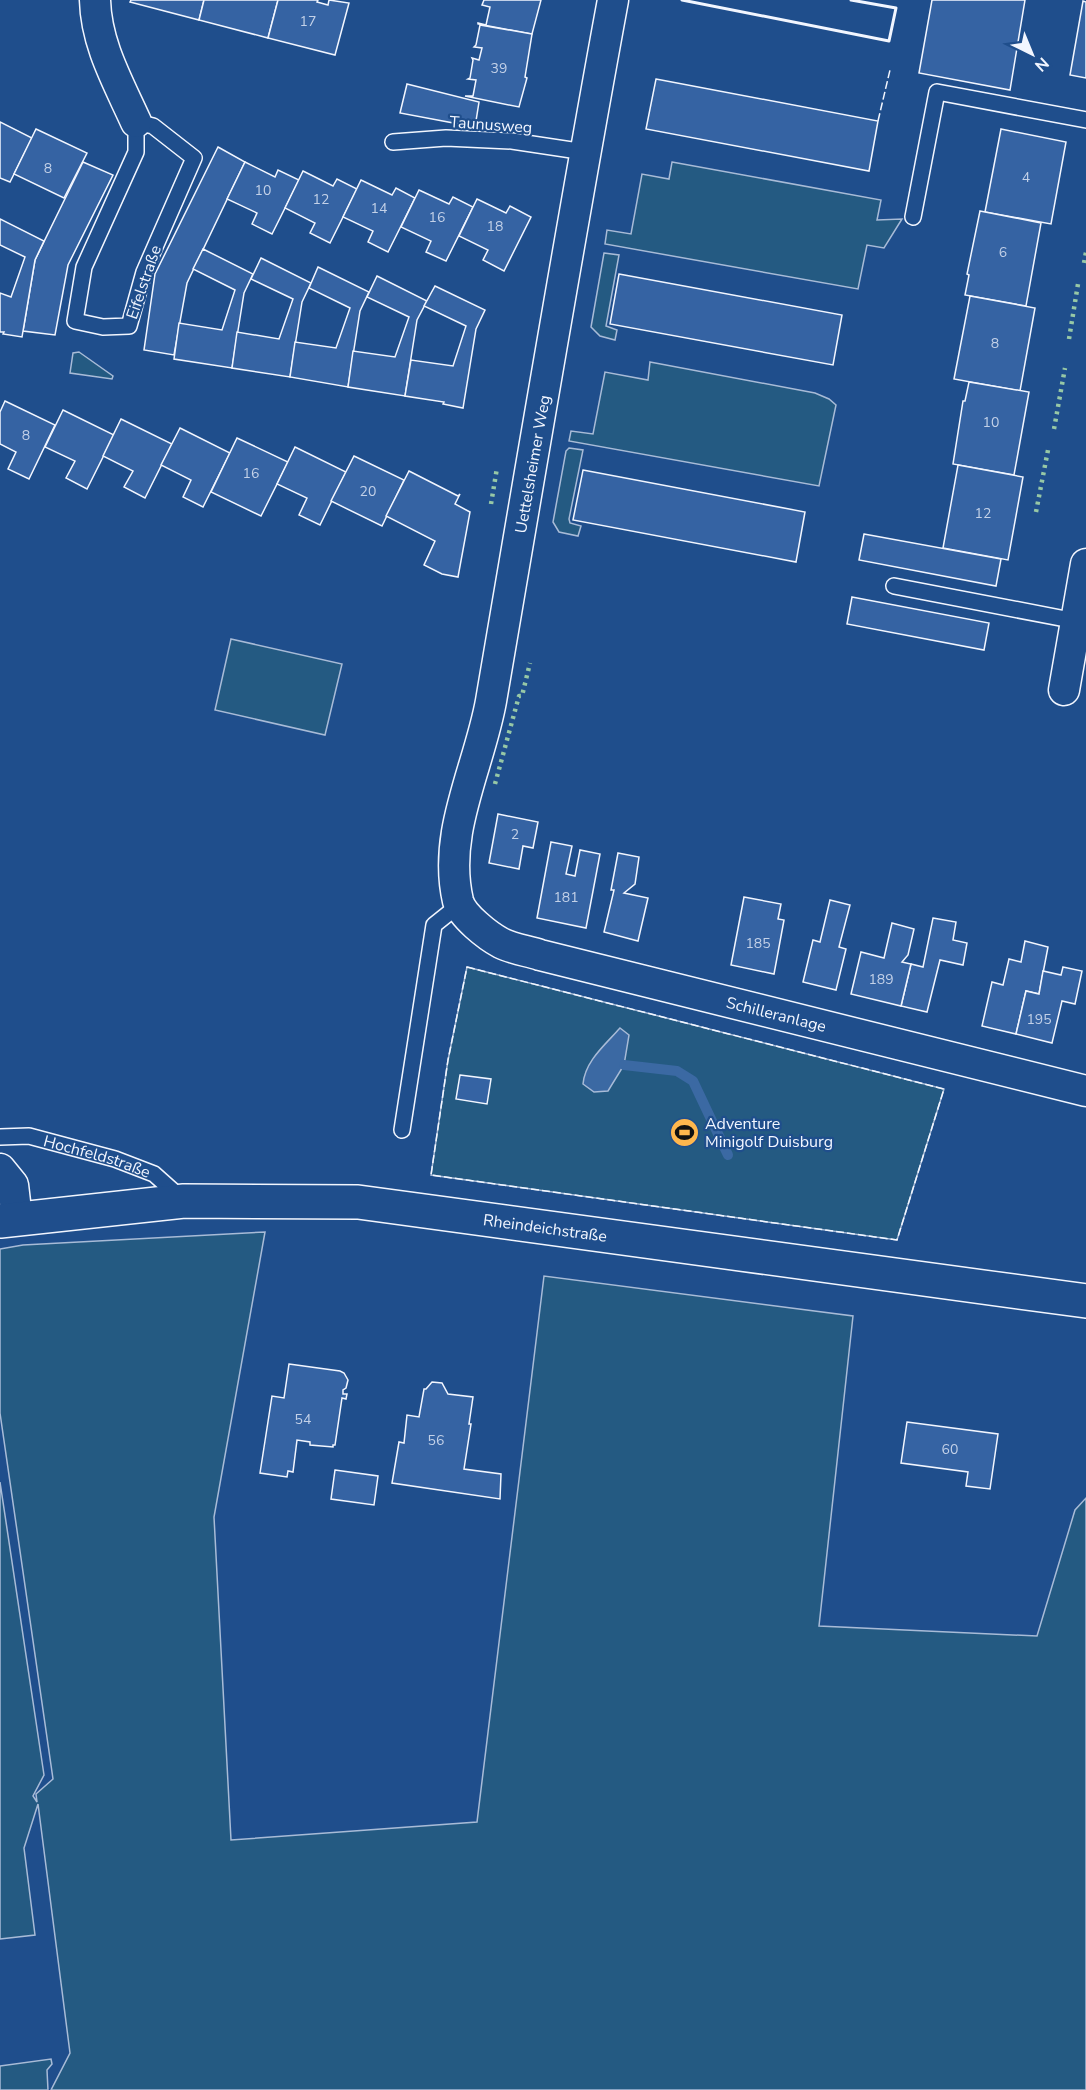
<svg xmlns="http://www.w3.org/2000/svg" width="1086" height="2090" viewBox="0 0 1086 2090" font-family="'Nunito Sans',sans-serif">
<rect width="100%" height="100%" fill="#1f4e8c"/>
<g fill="#245a82" stroke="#a8bbd7" stroke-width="1.5">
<path d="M672,162L881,200L877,220L902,219L884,248L867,245L858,289L605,244L607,230L631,234L642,174L669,179Z"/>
<path d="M604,253L619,255L606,326L617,330L615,340L600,336L591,327Z"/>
<path d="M79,352L113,376L112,379L70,373L73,353Z"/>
<path d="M650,362L815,393L829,399L836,405L819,486L569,441L571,431L593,434L605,372L648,380Z"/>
<path d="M569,448L583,450L569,519L570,523L581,526L578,536L559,532L553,522L566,451Z"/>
<path d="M231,639L342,664L325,735L215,710Z"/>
<path d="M467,967L944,1089L897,1240L431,1175L448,1060Z"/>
<path d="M265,1232L214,1517L231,1840L477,1822L544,1276L853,1316L819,1626L1037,1636L1075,1510L1086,1498V2090H51L70,2053L38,1804L24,1848L35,1935L0,1939V1482L44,1775L33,1796L37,1802L36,1794L53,1779L0,1413V1249L23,1245Z"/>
<path d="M51,2059L52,2064L47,2070L48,2090H0V2066Z"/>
</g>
<path fill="#3b69a3" stroke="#a8bbd7" stroke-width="1.5" d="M620,1028L629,1035L624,1065L608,1091L594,1092L583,1084C585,1061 605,1045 620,1028Z"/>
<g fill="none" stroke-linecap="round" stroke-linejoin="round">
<path stroke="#3b69a3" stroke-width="10" d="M624,1065L677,1071L693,1081L728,1155"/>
</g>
<g fill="#3563a3" stroke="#f2f6ff" stroke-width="1.5">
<path d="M131,0H204L199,20L130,2Z"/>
<path d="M204,0H278L268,38L199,20Z"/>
<path d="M278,0H318L317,2L328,5L329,0L349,3L335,55L268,38Z"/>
<path d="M484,0H541L532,34L478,24V23L486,25L490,7L482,5Z"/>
<path d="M932,0H1025L1010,90L919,73Z"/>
<path d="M1083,1L1086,2V78L1070,75Z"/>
<path d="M480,25L532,34L525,77L527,78L519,107L465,96H473L476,80L468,79L470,78L473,60L472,58L479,60L482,48L474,47L476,45Z"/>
<path d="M656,79L878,121L869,171L646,129Z"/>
<path d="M407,84L479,102L475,127L400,113Z"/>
<path d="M0,122L32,138L10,182L0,178Z"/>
<path d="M36,129L87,153L64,198L14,174Z"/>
<path d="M1001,129L1066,142L1051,224L985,212Z"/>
<path d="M218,147L245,162L187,283L174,355L144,350L155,274Z"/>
<path d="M83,162L113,175L68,265L55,335L23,331L35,260Z"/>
<path d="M245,162L275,177L278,170L299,180L272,234L252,224L257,213L227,199Z"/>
<path d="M303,171L333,186L337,179L357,189L330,243L310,233L315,223L285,208Z"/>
<path d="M361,180L392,195L396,188L415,198L388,252L368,242L373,231L343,217Z"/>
<path d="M419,190L449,204L453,197L473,207L446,261L426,252L431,241L401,227Z"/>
<path d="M477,199L506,213L510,206L531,217L504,271L483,260L488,250L459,236Z"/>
<path d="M980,211L1041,223L1026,306L965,295L969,275L967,274Z"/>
<path d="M0,219L44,241L35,260L22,337L3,334L4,332H0V293L11,297L25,257L0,245Z"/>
<path d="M203,249L253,274L244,293L232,368L174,359L179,323L222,330L235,290L193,269Z"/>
<path d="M261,258L311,283L302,302L290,377L232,368L237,332L279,339L293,299L251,279Z"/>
<path d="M318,267L369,292L360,311L348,387L290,377L295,342L336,348L350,308L309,288Z"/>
<path d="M619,274L842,315L833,365L610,324Z"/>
<path d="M377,276L427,301L417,320L405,396L348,387L353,351L395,357L409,317L367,297Z"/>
<path d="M435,286L485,310L476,329L463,408L443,404L444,402L405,396L411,360L453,366L466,326L424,306Z"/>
<path d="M970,296L1035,308L1020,391L954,379Z"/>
<path d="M969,382L1029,392L1014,475L953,464L963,401H965Z"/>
<path d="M5,401L55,425L29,479L8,469L16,452L0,444V412Z"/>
<path d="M63,410L114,435L87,489L66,478L75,461L45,447Z"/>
<path d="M121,419L172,444L145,498L124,487L133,471L103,456Z"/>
<path d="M180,428L230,453L203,507L183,497L191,480L161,465Z"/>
<path d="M237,438L288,462L261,516L211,492Z"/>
<path d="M295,447L346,472L320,525L299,515L307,498L277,484Z"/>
<path d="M354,456L404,480L382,526L331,501Z"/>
<path d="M958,465L1023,477L1008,560L943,548Z"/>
<path d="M583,470L805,512L796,562L573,520Z"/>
<path d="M409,471L458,496L460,494L455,504L470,512L458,577L442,574L424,565L435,541L386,516Z"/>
<path d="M864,534L1001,559L996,586L859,560Z"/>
<path d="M852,597L989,623L984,650L847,624Z"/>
<path d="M498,814L538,822L533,848L523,846L519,869L489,863Z"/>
<path d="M551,842L572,846L566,874L575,876L580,850L600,854L586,928L537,918Z"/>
<path d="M618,853L639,857L635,884L624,893L648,898L638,941L604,932L614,890H611Z"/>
<path d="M744,897L781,904L778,919L784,920L774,974L731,965Z"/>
<path d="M830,900L850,905L839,947L846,949L836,990L803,982L813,940L820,942Z"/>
<path d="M933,918L956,922L953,940L967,943L963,965L940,960L927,1012L901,1006L911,964L923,967Z"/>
<path d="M892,923L914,929L908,955L902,962L911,964L901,1006L851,994L861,952L884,958Z"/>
<path d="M1025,941L1048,947L1039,994L1026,991L1016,1034L982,1026L992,982L1003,985L1009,959L1021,962Z"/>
<path d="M1063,967L1082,971L1075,1004L1062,1001L1052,1043L1016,1034L1026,991L1039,994L1043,971L1061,975Z"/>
<path d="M460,1075L491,1079L487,1104L456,1099Z"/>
<path d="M289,1364L340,1371L344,1373L348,1380L346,1388L343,1390V1394H347L346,1399L342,1398L335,1445H333V1447L310,1445V1442L297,1440L293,1472L288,1471L287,1477L260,1473L272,1396L284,1398Z"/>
<path d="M432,1382L442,1383L448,1394L473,1397L469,1424H471L464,1469L501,1474L500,1499L392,1483L399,1442L404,1443L407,1415L419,1417L424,1389H426Z"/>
<path d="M907,1422L998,1434L990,1489L966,1486L968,1472L901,1463Z"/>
<path d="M335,1470L378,1476L374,1505L331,1499Z"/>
</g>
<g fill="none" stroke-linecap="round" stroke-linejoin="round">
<defs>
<g id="service">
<path d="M136,122L153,126L194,158L144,272L129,326L103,327L75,321L84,267L136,152Z"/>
<path d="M393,142L446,138L512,141L585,152"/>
<path d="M913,217L937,92L1086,120"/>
<path d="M894,586L1076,621"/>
<path d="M402,1130L434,925L459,905"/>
<path id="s1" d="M0,1137L29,1136L115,1159L154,1174L182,1199"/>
</g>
<g id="minor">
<path d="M95,0C96,44 118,82 136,122"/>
<path id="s2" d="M613,0C570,233 531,467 491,701C479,768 442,832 458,901C462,916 488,936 501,943C513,949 528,951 540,955L1086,1091"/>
<path d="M1064,690L1086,564"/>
<path d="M0,1169L13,1185L17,1219"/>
</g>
<g id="secondary">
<path id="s3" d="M0,1221L184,1201L358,1202L1086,1301"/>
</g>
</defs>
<use href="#service" stroke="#f2f6ff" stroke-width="18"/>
<use href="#minor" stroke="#f2f6ff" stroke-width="33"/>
<use href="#secondary" stroke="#f2f6ff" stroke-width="36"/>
<use href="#service" stroke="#1f4e8c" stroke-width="15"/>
<use href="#minor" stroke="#1f4e8c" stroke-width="30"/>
<use href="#secondary" stroke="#1f4e8c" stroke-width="33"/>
<g stroke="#97c8a6" stroke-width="4.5" stroke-dasharray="3 4.5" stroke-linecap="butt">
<path d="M1084,263L1086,252"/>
<path d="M1069,339L1078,284"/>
<path d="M1054,429L1065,368"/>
<path d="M491,504L497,468"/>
<path d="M1036,512L1048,450"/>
<path d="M495,784L519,696H522L530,663"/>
</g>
<g stroke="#f2f6ff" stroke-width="1.5" stroke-dasharray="8 3" stroke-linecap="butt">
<path d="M878,121L890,70"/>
<path d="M467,967L944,1089L897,1240L431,1175L448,1060Z"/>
</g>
<path stroke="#f2f6ff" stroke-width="3" d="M682,0L889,41L896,8L851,0"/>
</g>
<defs>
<symbol id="stadium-disc" viewBox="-11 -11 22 22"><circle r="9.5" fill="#ffb74d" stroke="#1f4e8c"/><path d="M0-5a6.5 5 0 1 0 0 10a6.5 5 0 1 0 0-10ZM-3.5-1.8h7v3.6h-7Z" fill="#111"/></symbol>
</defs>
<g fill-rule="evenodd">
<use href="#stadium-disc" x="668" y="1116" width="33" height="33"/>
</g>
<g text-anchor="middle" stroke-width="4.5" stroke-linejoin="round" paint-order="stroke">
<g font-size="14" fill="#c3d1e8">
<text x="308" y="26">17</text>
<text x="499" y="73">39</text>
<text x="48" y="173">8</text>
<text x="1026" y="182">4</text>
<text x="263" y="195">10</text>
<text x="321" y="204">12</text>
<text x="379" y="213">14</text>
<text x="437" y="222">16</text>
<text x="495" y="231">18</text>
<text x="1003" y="257">6</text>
<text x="995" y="348">8</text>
<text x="991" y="427">10</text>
<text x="26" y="440">8</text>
<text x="251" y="478">16</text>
<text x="368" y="496">20</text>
<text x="983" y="518">12</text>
<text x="515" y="839">2</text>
<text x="566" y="902">181</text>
<text x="758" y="948">185</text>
<text x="881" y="984">189</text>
<text x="1039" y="1024">195</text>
<text x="303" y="1424">54</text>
<text x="436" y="1445">56</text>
<text x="950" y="1454">60</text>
</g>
<g font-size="16" fill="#f2f6ff" stroke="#1f4e8c">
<text transform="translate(491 124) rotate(4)" y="6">Taunusweg</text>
<text transform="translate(143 282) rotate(-71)" y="6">Eifelstraße</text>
<text transform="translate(532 464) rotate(-80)" y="6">Uettelsheimer Weg</text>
<text dy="6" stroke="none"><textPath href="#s2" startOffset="1262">Schilleranlage</textPath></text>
<text dy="6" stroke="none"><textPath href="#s1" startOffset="100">Hochfeldstraße</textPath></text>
<text dy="6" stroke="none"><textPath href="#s3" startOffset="548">Rheindeichstraße</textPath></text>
</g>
<g font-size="16" fill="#f2f6ff" stroke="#1f4e8c" text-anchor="start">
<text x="705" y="1129">Adventure<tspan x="705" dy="18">Minigolf Duisburg</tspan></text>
</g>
</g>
<g transform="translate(1032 54) rotate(137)" stroke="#1f4e8c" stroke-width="4.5" paint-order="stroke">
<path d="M0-4.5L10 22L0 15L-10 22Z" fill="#f2f6ff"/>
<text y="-9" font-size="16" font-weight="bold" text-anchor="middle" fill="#f2f6ff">N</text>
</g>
</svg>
